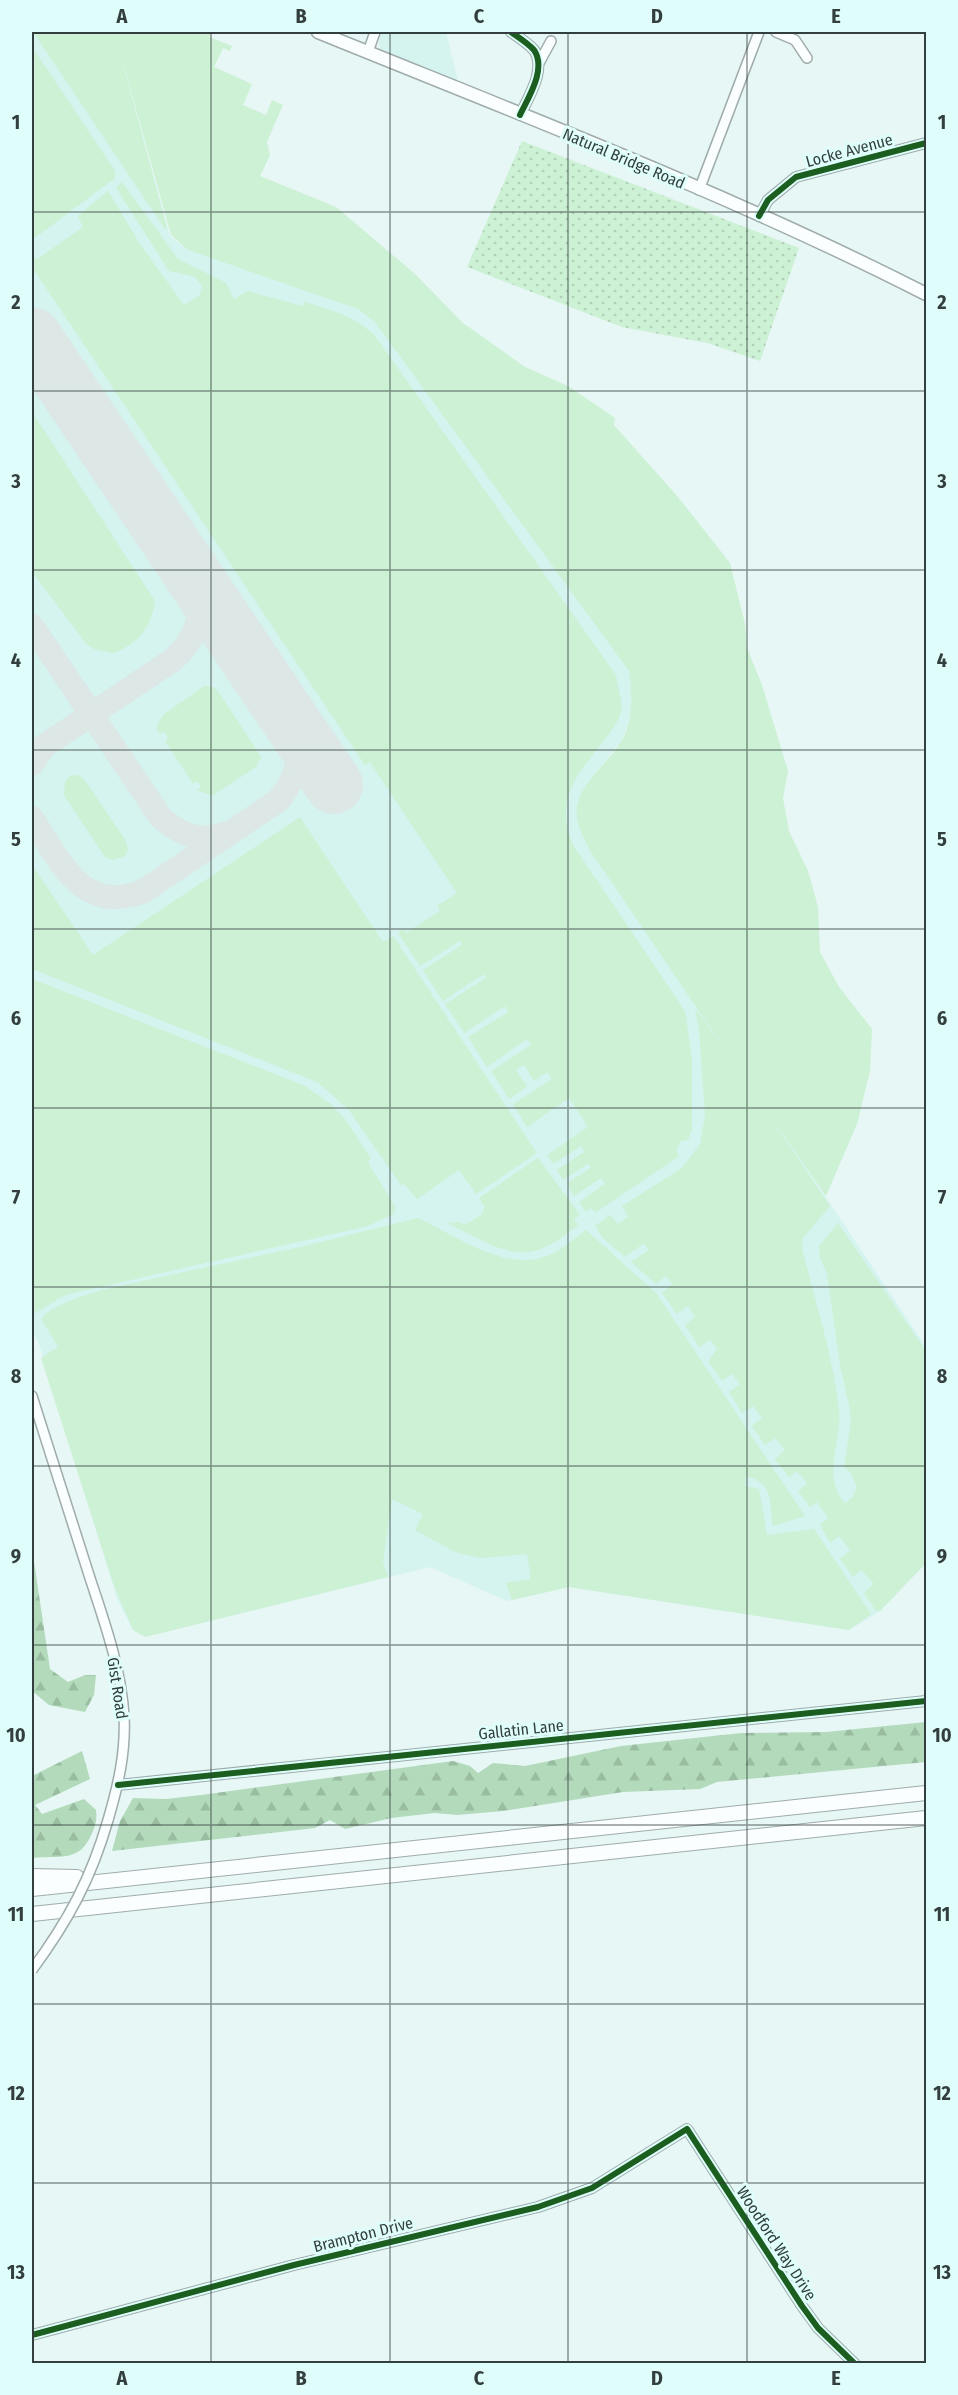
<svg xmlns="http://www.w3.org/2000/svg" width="958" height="2395" viewBox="0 0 958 2395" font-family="'Fira Sans Condensed',sans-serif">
<defs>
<pattern id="forest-firs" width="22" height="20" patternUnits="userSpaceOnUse" patternTransform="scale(1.5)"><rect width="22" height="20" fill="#b3dbbb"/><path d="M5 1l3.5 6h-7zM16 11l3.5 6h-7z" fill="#9abda2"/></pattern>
<pattern id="park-dots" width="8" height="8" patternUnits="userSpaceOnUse" patternTransform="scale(1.5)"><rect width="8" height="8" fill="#cdf1d4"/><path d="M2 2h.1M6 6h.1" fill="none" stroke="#b0d0b7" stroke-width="1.8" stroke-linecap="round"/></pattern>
</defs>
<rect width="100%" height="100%" fill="#e6f7f5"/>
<g fill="#d5f3ef">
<path d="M32,32H114L170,236L188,250L365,309L382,324L629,671L635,704L622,740L595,773L737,1064L926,1347V1563L879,1612L849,1630L569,1587L507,1601L430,1567L145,1637L133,1630L118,1601L39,1344L32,1331Z"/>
<path d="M380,32H446L458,82L382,51L379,46Z"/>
</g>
<g fill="#cdf1d4">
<path d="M33,32H211L209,37L232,46L230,51L223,48L214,67L252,84L243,105L266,115L272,100L283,105L267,142L270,155L260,176L336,207L415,274L463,323L525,367L568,386L615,418L614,425L678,497L730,563L745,624L747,648L762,685L788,771L783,798L789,831L808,871L818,907L820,952L839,987L872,1029L870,1071L857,1124L826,1196L764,1107L830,1206L803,1238L802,1248C815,1301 833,1356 839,1410C842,1442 821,1476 845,1503L853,1497L857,1487L850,1472L844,1467L851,1421L849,1405L840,1365L827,1274L820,1258L819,1246L838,1223L926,1351V1563L880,1611H876L864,1593L874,1584L861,1570L853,1577L840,1559L850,1550L839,1536L830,1543L820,1525L828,1518L817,1502L810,1507L798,1491L807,1483L797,1471L789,1477L775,1459L785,1450L776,1438L765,1445L752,1426L762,1418L753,1406L742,1413L729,1392L740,1384L732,1374L722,1381L708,1361L717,1349L710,1340L699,1347L685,1325L695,1317L688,1306L677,1314L662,1293L672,1284L666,1276L656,1284L631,1262L649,1250L644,1243L625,1257L603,1238L595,1226L610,1215L618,1224L628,1217L622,1206L682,1168L700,1144L705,1116L699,1029L695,1011L699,1013L737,1067L589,849C585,839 578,828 577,818C573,786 608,765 622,740C634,718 632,695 629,671L375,322L358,309L188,250L171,235L115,34L167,228L165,229Z"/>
<path d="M32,47L115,171V178L32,240Z"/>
<path d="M122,182L178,259L226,283L234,299L248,291L299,305L303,306L305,302C332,310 355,316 375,336L616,675L622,706L619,718C592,766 549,785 573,845L685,1011L692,1058V1129L688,1140L681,1141L676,1149L679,1156L595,1213L591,1208L586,1212L579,1202L605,1184L601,1178L574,1196L567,1183L591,1168L589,1163L563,1180L557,1170L584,1152L581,1146L553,1164L547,1155L588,1127L569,1098L527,1127L513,1104L552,1079L547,1072L534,1081L524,1065L516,1070L527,1086L509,1099L491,1071L531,1045L527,1039L487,1067L468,1037L508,1012L505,1006L464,1033L445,1004L486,978L484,974L443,1001L423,970L462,945L460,941L420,966L398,933L403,929L406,933L440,911L437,906L457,893L370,762L365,765L32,267V252L36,260L83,227L78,216L108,191L140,244L184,305L200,295L202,286L195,277L169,271L116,188Z"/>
<path d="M32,412L155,601C151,628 139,642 114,653L94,649L86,643L32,572Z"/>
<path d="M204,686L215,688L220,694L261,757L256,767L212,796L197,790L201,787L198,781L193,784L165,741L168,738L163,731L160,734L156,728L163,715Z"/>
<path d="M77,775L84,779L126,841L128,850L125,856L113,860L105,857L64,795L65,781L70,776Z"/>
<path d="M300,817L383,942L393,936L537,1153L476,1194L459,1170L417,1199L404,1184L401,1185L348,1109L317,1082L32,969V865L93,955Z"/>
<path d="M32,979L305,1086L332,1105L348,1123L371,1159L368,1161L370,1166L396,1208L393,1214L368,1226L65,1295L32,1315Z"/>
<path d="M538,1158L580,1215L574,1219L578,1225C566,1234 553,1245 538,1250C508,1260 473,1235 447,1223L459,1222L465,1225L481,1215L485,1207L479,1198Z"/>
<path d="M418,1218C456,1236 509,1275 552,1254C564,1248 575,1238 586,1230L656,1293L805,1516L773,1526C769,1501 774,1483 746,1476L745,1486L759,1489L767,1535L814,1529L871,1614L849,1630L569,1587L512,1600L506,1583L531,1579L527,1554L482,1558L457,1553L415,1530L423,1514L392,1499L383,1562L388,1577L145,1637L133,1630L113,1583L41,1358L58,1347L41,1318C57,1303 81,1297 101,1290L300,1247Z"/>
</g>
<g fill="url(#forest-firs)">
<path d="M32,1548L50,1669L68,1682L85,1675H96L94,1695L85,1712L49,1705L32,1691Z"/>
<path d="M926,1722V1762L717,1782L700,1789L623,1792L503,1811L457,1815L435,1813L391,1818L345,1829L330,1820L315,1828L112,1851L120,1821L133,1798L166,1799L201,1795L453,1761L470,1766L478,1773L493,1763L525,1766L621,1746L741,1733L826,1732Z"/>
<path d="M82,1751L90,1779L35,1805L42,1814L84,1799L96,1810C97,1820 96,1825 92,1833C80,1863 60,1855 32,1858V1776Z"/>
</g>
<path fill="url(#park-dots)" d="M522,141L799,248L760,361L707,343L622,327L467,267Z"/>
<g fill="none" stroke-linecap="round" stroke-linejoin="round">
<g stroke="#dce7e6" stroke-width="24">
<path d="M32,626L161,818C181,834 198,843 223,834"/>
<path d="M32,764L44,746L174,659C204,630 203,607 189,570"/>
<path d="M32,818C52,849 75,900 118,897C126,897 134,894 142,892L279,800C300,773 301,759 294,726"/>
</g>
<path stroke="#dce7e6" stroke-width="58" d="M32,336L334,785"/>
<defs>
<g id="minor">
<path d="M511,32C518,37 528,43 534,50C547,69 528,98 520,115"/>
<path d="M776,32L795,40L807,58"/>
<path d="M368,52L375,32"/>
<path d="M539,63L551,41"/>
<path d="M699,190L759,32"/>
<path d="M759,216L768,200L796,177L926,143"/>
<path d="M32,1396C51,1456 70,1515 89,1575C104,1621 121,1667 124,1716C126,1752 118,1786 108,1820"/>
<path d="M118,1785L926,1701"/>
<path d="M32,2335L294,2265L538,2207L592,2188L687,2129L802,2306L818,2328L855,2364"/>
</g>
<path id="major" d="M318,32C522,115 730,194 926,294"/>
<g id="highway">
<path d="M32,1876L77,1877"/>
<path d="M32,1889L926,1793"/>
<path d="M32,1914L926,1818"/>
</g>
</defs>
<use href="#minor" stroke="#9facab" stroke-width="12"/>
<use href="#major" stroke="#9facab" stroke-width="15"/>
<use href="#highway" stroke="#9facab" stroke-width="16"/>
<use href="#minor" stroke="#fbfefe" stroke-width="9"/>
<use href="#major" stroke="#fbfefe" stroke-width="12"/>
<use href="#highway" stroke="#fbfefe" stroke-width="14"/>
<defs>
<path id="minor-bridge" d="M32,1970C68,1921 91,1879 108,1820"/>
</defs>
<use href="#minor-bridge" stroke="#9facab" stroke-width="12" stroke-linecap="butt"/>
<use href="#minor-bridge" stroke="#fbfefe" stroke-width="9"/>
<defs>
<g id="cycleway">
<path d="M511,32C518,37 528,43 534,50C547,69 528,98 520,115"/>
<path d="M759,216L768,200L796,177L926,143"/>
<path d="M118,1785L926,1701"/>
<path d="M32,2335L294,2265L538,2207L592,2188L687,2129L802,2306L818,2328L855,2364"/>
</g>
</defs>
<use href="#cycleway" stroke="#dffefb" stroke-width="10"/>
<use href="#cycleway" stroke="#1b5e20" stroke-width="6"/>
</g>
<path fill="none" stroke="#333f3e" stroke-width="1.5" stroke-opacity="0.55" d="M211,32V2364M390,32V2364M568,32V2364M747,32V2364M32,212H926M32,391H926M32,570H926M32,750H926M32,929H926M32,1108H926M32,1287H926M32,1466H926M32,1645H926M32,1825H926M32,2004H926M32,2183H926"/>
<g text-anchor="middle" stroke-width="6" stroke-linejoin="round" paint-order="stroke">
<g font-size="16" fill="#333f3e" stroke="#dffefb">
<text transform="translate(849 150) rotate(-15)" y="6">Locke Avenue</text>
<text transform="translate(624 158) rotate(23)" y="6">Natural Bridge Road</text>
<text transform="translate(118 1688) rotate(81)" y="6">Gist Road</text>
<text transform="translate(521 1729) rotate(-6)" y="6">Gallatin Lane</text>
<text transform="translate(363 2234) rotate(-14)" y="6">Brampton Drive</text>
<text transform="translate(777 2243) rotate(57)" y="6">Woodford Way Drive</text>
</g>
</g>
<rect width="958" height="2395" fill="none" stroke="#dffefb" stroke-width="66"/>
<rect x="33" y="33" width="892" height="2329" fill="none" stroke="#333f3e" stroke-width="2"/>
<g font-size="20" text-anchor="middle" font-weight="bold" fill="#333f3e">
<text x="122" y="23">A</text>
<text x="301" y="23">B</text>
<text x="479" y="23">C</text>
<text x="657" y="23">D</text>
<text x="836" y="23">E</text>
<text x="16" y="129">1</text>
<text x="942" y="129">1</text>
<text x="16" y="309">2</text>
<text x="942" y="309">2</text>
<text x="16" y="488">3</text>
<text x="942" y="488">3</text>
<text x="16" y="667">4</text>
<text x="942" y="667">4</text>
<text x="16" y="846">5</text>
<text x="942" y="846">5</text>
<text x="16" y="1025">6</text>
<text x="942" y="1025">6</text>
<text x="16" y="1204">7</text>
<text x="942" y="1204">7</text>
<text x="16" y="1383">8</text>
<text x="942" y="1383">8</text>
<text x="16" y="1563">9</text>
<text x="942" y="1563">9</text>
<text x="16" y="1742">10</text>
<text x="942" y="1742">10</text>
<text x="16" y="1921">11</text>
<text x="942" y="1921">11</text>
<text x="16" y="2100">12</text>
<text x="942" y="2100">12</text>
<text x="16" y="2279">13</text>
<text x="942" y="2279">13</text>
<text x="122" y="2385">A</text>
<text x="301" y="2385">B</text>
<text x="479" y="2385">C</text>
<text x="657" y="2385">D</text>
<text x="836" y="2385">E</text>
</g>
</svg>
